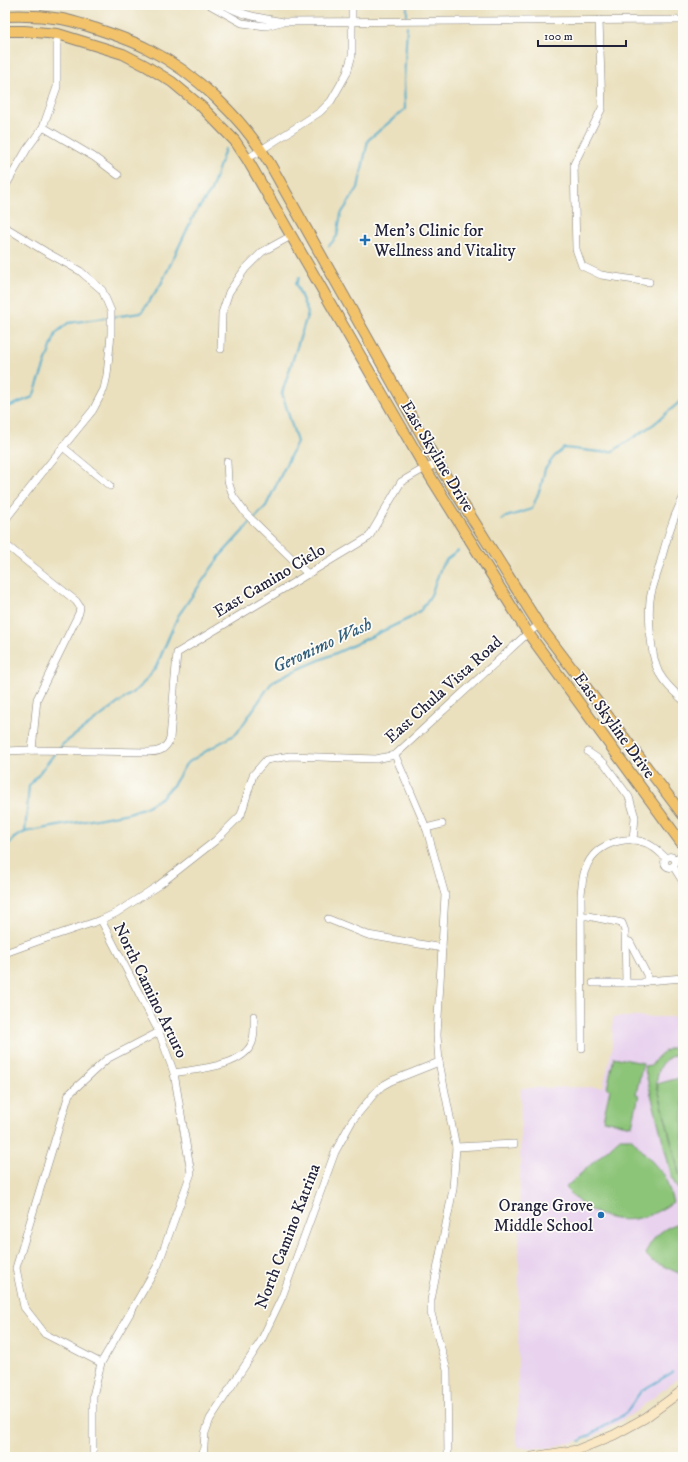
<svg xmlns="http://www.w3.org/2000/svg" width="688" height="1462" viewBox="0 0 688 1462" font-family="'IM FELL DW Pica',serif">
<rect width="100%" height="100%" fill="#fdfcf7"/>
<filter id="ink" filterUnits="userSpaceOnUse"><feTurbulence type="fractalNoise" baseFrequency=".025" numOctaves="2"/><feDisplacementMap in="SourceGraphic" scale="8" xChannelSelector="R" yChannelSelector="G"/><feConvolveMatrix kernelMatrix="1 2 1 2 8 2 1 2 1" color-interpolation-filters="sRGB"/></filter>
<filter id="wash" filterUnits="userSpaceOnUse"><feTurbulence type="fractalNoise" baseFrequency=".012" numOctaves="4" result="noise"/><feDisplacementMap in="SourceGraphic" scale="16" xChannelSelector="R" yChannelSelector="G"/><feGaussianBlur stdDeviation="0.9" result="paint"/><feColorMatrix in="noise" values="0 0 0 0 0 0 0 0 0 0 0 0 0 0 0 0 0 1.4 0 .05"/><feComposite in="paint" operator="in"/></filter>
<g filter="url(#wash)">
<rect width="100%" height="100%" fill="#eae0be"/>
<path fill="#e8d2ee" d="M613,1017H683V1343L681,1350L683,1354V1374L631,1415L593,1437L548,1448L517,1447L521,1088L603,1087L612,1049Z"/>
<g fill="#8cc478" stroke="#57735a">
<path d="M683,1046V1053C665,1055 656,1068 657,1085L680,1177L657,1084L683,1077V1177L680,1178L683,1183V1193L677,1188L672,1178L644,1066L652,1065C658,1053 670,1046 683,1046Z"/>
<path d="M614,1057L643,1063L636,1094L639,1095L632,1126L603,1120L610,1089L607,1088Z"/>
<path d="M620,1138H631L665,1176L673,1202C644,1223 613,1227 583,1205C576,1201 571,1193 565,1188Z"/>
<path d="M683,1222V1275L652,1261L645,1254C653,1236 663,1227 683,1222Z"/>
</g>
<g fill="none" stroke-linecap="round" stroke-linejoin="round">
<g stroke="#4dabcb" stroke-width="2">
<path d="M317,5V8"/>
<path d="M407,16V5"/>
<path d="M329,246L337,236L341,214L358,188L368,140L405,109L404,81L407,26"/>
<path d="M5,408L33,397L56,333L68,323L141,313L161,284L194,215L211,191L225,149"/>
<path d="M502,520L506,517L532,509L541,486L545,469L554,457L564,448L600,452L613,451L654,424L683,399"/>
<path d="M59,749L63,744L140,687L156,667L178,616L220,556L266,506L297,442L282,393L308,313L296,284L299,278"/>
<path d="M25,832L29,786L56,752"/>
<path d="M5,848L14,838L25,832L129,813L146,807L162,797L174,784L186,764L203,753L237,733L272,682L287,674L343,650L410,618L421,610L431,595L441,567L447,559L458,551"/>
<path d="M580,1441L625,1414L641,1391L673,1372"/>
</g>
</g>
</g>
<g filter="url(#ink)">
<g fill="none" stroke-linecap="round" stroke-linejoin="round">
<defs>
<g id="street">
<path d="M210,5L242,23L266,26L281,22"/>
<path d="M225,5C242,16 264,18 283,22L683,20"/>
<path d="M599,20L602,108L574,164L576,249L582,266L601,275L649,282"/>
<path d="M43,127L94,157L118,175"/>
<path d="M247,159L320,112L331,101L347,73L352,55V5"/>
<path d="M5,187L27,149L43,127L57,87V40L58,34"/>
<path d="M5,227L46,252L80,271L102,290L111,311V334L107,375L104,389L93,410L42,473L5,520"/>
<path d="M221,349L222,313L229,292L245,269L262,252L291,236"/>
<path d="M63,447L110,486"/>
<path d="M227,462L228,481L233,496L246,514L308,574"/>
<path d="M683,498C671,521 665,546 658,571C655,580 651,591 650,600C648,619 651,657 659,673C665,684 674,692 683,700"/>
<path d="M5,544L76,601L80,607L79,613L37,699L32,750"/>
<path d="M5,751L32,750L148,752C159,752 165,750 170,739L177,653L369,537L401,482L425,468L438,464"/>
<path d="M588,752L604,763L629,797L635,817L633,840"/>
<path d="M395,755L427,830L445,895L437,1035L439,1062L456,1147L453,1189L431,1300V1313L447,1370L448,1457"/>
<path d="M426,828L442,824"/>
<circle cx="670" cy="862" r="5.5"/>
<path d="M676,859L683,854"/>
<path d="M673,866L683,882"/>
<path d="M581,916H588L622,923L625,931L626,983"/>
<path d="M328,919L368,935L442,948"/>
<path d="M626,941L630,942L647,975V981"/>
<path d="M5,953L41,940L101,920L116,913L159,885L215,841L241,815L253,775L266,760L290,756L376,759L395,755L528,633L539,625"/>
<path d="M593,983H642L647,981L683,978"/>
<path d="M582,1048L581,895C582,886 582,876 586,868C594,845 624,834 646,843C654,846 660,853 666,858"/>
<path d="M174,1073C197,1069 242,1067 252,1043C255,1035 254,1025 254,1016"/>
<path d="M456,1147L514,1144"/>
<path d="M101,1363L45,1334L24,1307L16,1268L69,1094L107,1059L159,1032"/>
<path d="M93,1457V1396L101,1363L158,1265L191,1173L174,1073L159,1032L101,920"/>
<path d="M203,1457L205,1433L210,1419L261,1341L282,1297L335,1152L352,1121L374,1094L382,1086L391,1081L439,1062"/>
</g>
<path id="secondary" d="M532,1457L577,1450L614,1435L645,1418L683,1390"/>
<g id="primary">
<path d="M5,16C24,15 43,16 62,19C73,21 84,25 94,28C112,34 131,40 148,49C196,73 243,119 270,164L438,464L539,625L683,815"/>
<path d="M5,31H24L58,34L123,54L146,66L172,82L202,107L235,141L247,159L425,468L528,633L683,845"/>
</g>
</defs>
<use href="#street" stroke="#86817c" stroke-width="8"/>
<use href="#secondary" stroke="#86817c" stroke-width="10"/>
<use href="#primary" stroke="#86817c" stroke-width="12"/>
<use href="#street" stroke="#fff" stroke-width="7"/>
<use href="#secondary" stroke="#fae7c3" stroke-width="9"/>
<use href="#primary" stroke="#f2c36a" stroke-width="10"/>
</g>
</g>
<g fill="#1f6fb2" stroke="#fdfcf7" stroke-width="1.5">
<path d="M363 234h4v4h4v4h-4v4h-4v-4h-4v-4h4z"/>
<circle cx="601" cy="1215" r="4"/>
</g>
<g text-anchor="middle" stroke-width="3.5" stroke-linejoin="round" paint-order="stroke">
<g font-size="17" fill="#22223b" stroke="#fdfcf7" text-anchor="start">
<text x="374" y="236">Men's Clinic for<tspan x="374" dy="20">Wellness and Vitality</tspan></text>
<text x="593" y="1211" text-anchor="end">Orange Grove<tspan x="593" dy="20">Middle School</tspan></text>
</g>
<g font-size="17" fill="#22223b" stroke="#fdfcf7">
<text transform="translate(438 456) rotate(59)" y="6">East Skyline Drive</text>
<text transform="translate(269 580) rotate(-31)" y="6">East Camino Cielo</text>
<text transform="translate(443 689) rotate(-42)" y="6">East Chula Vista Road</text>
<text transform="translate(615 725) rotate(54)" y="6">East Skyline Drive</text>
<text transform="translate(151 990) rotate(64)" y="6">North Camino Arturo</text>
<text transform="translate(287 1236) rotate(-69)" y="6">North Camino Katrina</text>
</g>
<g font-size="18" font-style="italic" fill="#35607c" stroke="#fdfcf7">
<text transform="translate(322 645) rotate(-25)" y="6">Geronimo Wash</text>
</g>
</g>
<rect width="688" height="1462" fill="none" stroke="#fdfcf7" stroke-width="20"/>
<path d="M538 40v6h88v-6" fill="none" stroke="#22223b" stroke-width="2"/>
<text x="544" y="40" font-size="12" fill="#22223b" stroke="#fdfcf7" stroke-width="3" paint-order="stroke">100 m</text>
</svg>
